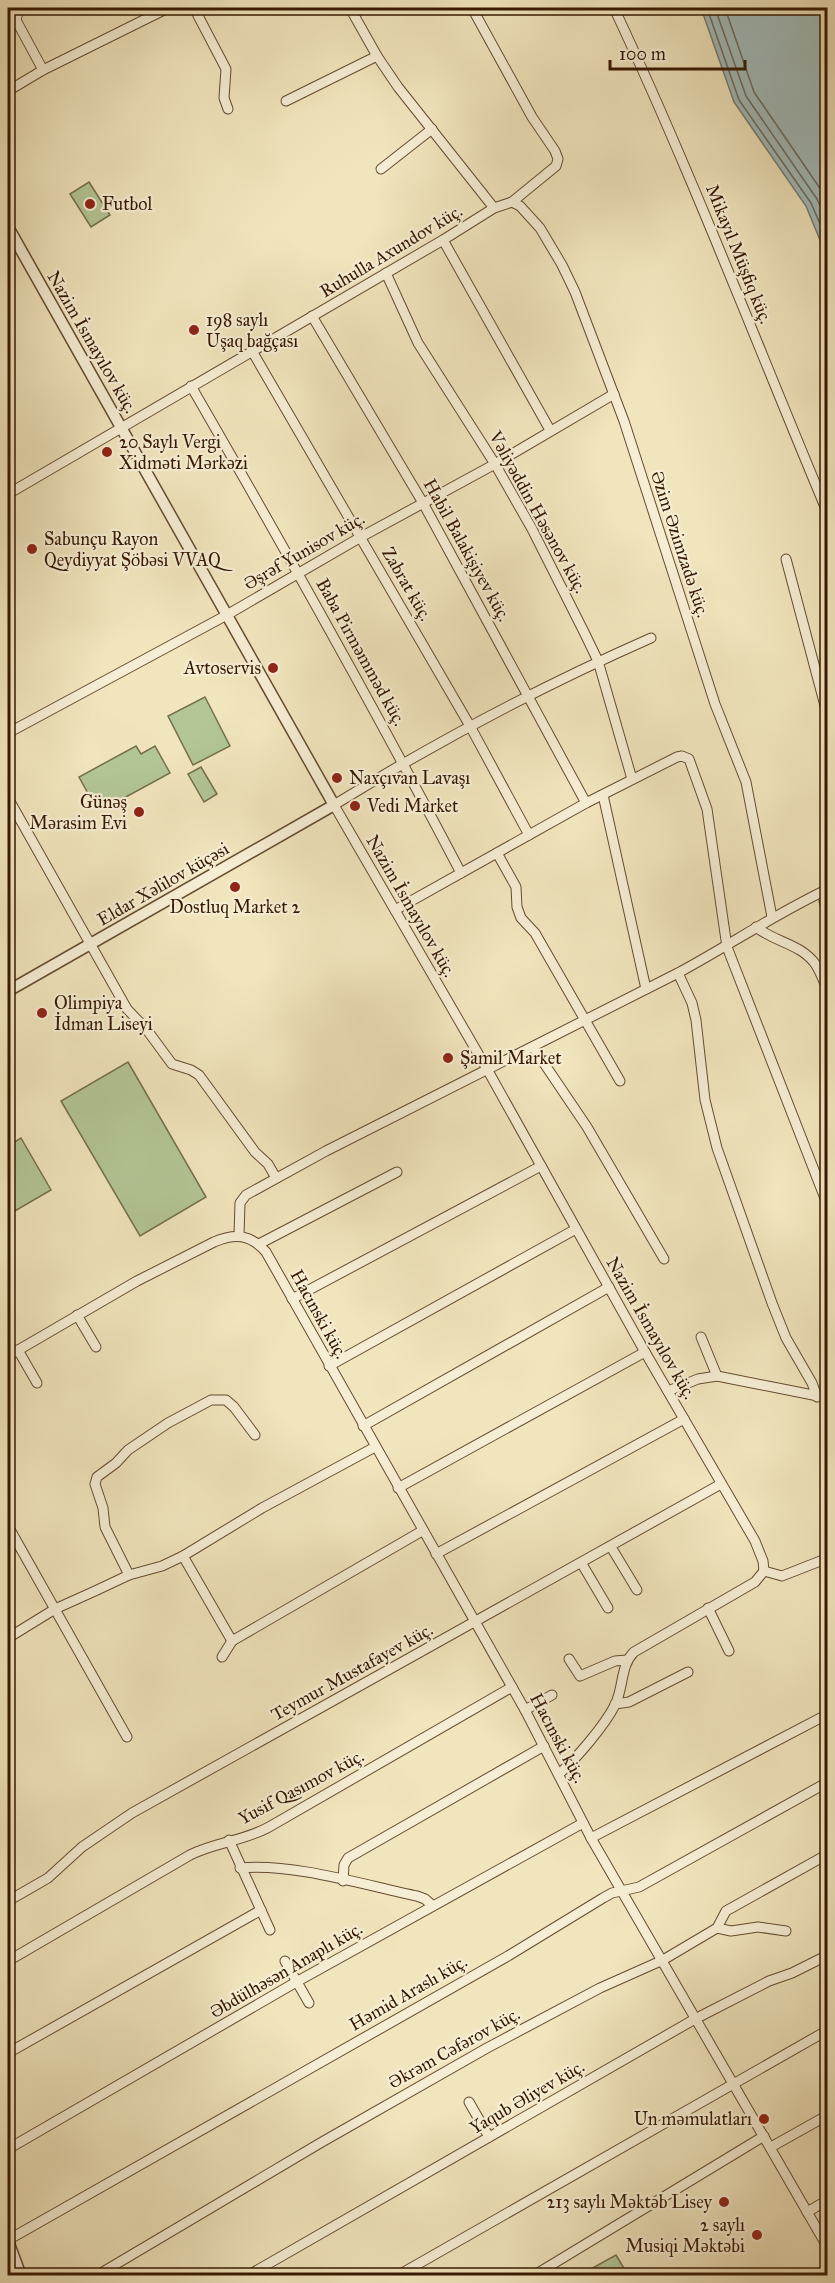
<svg xmlns="http://www.w3.org/2000/svg" width="835" height="2283" viewBox="0 0 835 2283" font-family="'IM FELL Great Primer',serif">
<rect width="100%" height="100%" fill="#f1e5bd"/>
<filter id="stains"><feTurbulence type="fractalNoise" baseFrequency=".00333" numOctaves="4"/><feColorMatrix values="0 0 0 0 .2 0 0 0 0 .09 0 0 0 0 .02 0 0 0 .5 -.17"/></filter>
<radialGradient id="worn" r=".72"><stop offset=".6" stop-color="#630" stop-opacity="0"/><stop offset="1" stop-color="#630" stop-opacity=".3"/></radialGradient>
<g fill="#b3c696" stroke="#746f4c" stroke-width="1.5">
<path d="M89,182L110,215L91,227L70,194Z"/>
<path d="M205,697L230,746L193,765L168,716Z"/>
<path d="M136,746L141,754L155,746L170,773L113,804L110,800L96,808L79,777Z"/>
<path d="M201,767L217,794L204,802L188,774Z"/>
<path d="M827,897V931L819,901Z"/>
<path d="M128,1062L206,1197L140,1236L61,1101Z"/>
<path d="M21,1138L51,1190L8,1215V1146Z"/>
<path d="M616,2255L628,2275H580Z"/>
</g>
<path fill="#a1bcbc" stroke="#767a71" stroke-width="1.5" d="M701,8H827V257L806,206L734,102Z"/>
<g fill="none" stroke-linecap="round" stroke-linejoin="round">
<g stroke="#6c6a5e" stroke-width="1.5">
<path d="M707,8L739,100L811,203L828,242"/>
<path d="M715,8L746,96L817,199L828,223"/>
<path d="M725,8L754,92L828,200"/>
</g>
<defs>
<g id="minor">
<path d="M22,8L19,9L16,20L43,70"/>
<path d="M194,8L226,69L224,98L228,109"/>
<path d="M350,8L377,56L398,87L494,208"/>
<path d="M614,8C692,174 757,345 828,514"/>
<path d="M8,91L43,70L168,8"/>
<path d="M286,101L377,56"/>
<path d="M381,169L432,129"/>
<path d="M512,202L520,206L540,228L562,265L575,292L624,421L715,704L746,782L772,917"/>
<path d="M443,240L550,430"/>
<path d="M386,273L418,343L495,464L532,529L584,632L598,661L632,779"/>
<path d="M312,316L423,503L586,803"/>
<path d="M252,351L470,726L529,835"/>
<path d="M191,386C284,547 375,709 461,873"/>
<path d="M8,494L443,240L494,208L512,202L556,166L558,159L555,151L532,117L472,8"/>
<path d="M786,559L828,717"/>
<path d="M651,638C542,686 436,742 334,805L487,1069L645,1352L755,1541L763,1561L764,1571"/>
<path d="M8,733L225,616L361,537L495,464L614,394"/>
<path d="M603,795L646,989"/>
<path d="M8,798L127,1009L147,1030L172,1064L191,1070L199,1075L255,1152L268,1164L276,1178"/>
<path d="M497,853L516,887L517,907L521,918L535,933L620,1081"/>
<path d="M395,910L586,803L677,757L682,756L689,759L707,809L727,947L828,1206"/>
<path d="M756,927C774,942 802,944 816,965C821,973 824,982 828,991"/>
<path d="M678,973L692,1003L696,1020L705,1100L717,1148L772,1303L786,1338L812,1383L817,1397"/>
<path d="M533,1047L587,1127L664,1259"/>
<path d="M239,1236L240,1203L246,1195L326,1151L678,973C728,946 775,914 828,889"/>
<path d="M259,1244L397,1172"/>
<path d="M292,1299L541,1166"/>
<path d="M77,1315L96,1347"/>
<path d="M701,1337L717,1376"/>
<path d="M18,1350L37,1383"/>
<path d="M8,1356L137,1281L214,1242C235,1233 250,1234 266,1252L525,1710L591,1838L828,2248"/>
<path d="M329,1366L576,1229"/>
<path d="M668,1391L698,1379L717,1376L828,1398"/>
<path d="M363,1426L609,1287"/>
<path d="M398,1488L645,1352"/>
<path d="M8,1526L127,1737"/>
<path d="M611,1547L637,1590"/>
<path d="M436,1554L684,1419"/>
<path d="M183,1556L232,1641L422,1531"/>
<path d="M582,1564L608,1608"/>
<path d="M764,1571L782,1576L828,1558"/>
<path d="M129,1575L105,1527L103,1508L95,1484L97,1477L116,1463L128,1450L168,1423L211,1400H226L234,1407L255,1435"/>
<path d="M708,1608L729,1651"/>
<path d="M8,1638L55,1609L95,1591L129,1575L162,1566L183,1556L262,1508L375,1447"/>
<path d="M222,1657L232,1641"/>
<path d="M569,1659L580,1676L615,1661L627,1660"/>
<path d="M615,1704L629,1702L688,1672"/>
<path d="M525,1710L552,1695"/>
<path d="M559,1774C576,1759 605,1725 615,1705C624,1687 620,1666 634,1652L755,1582L764,1571"/>
<path d="M591,1838L828,1714"/>
<path d="M229,1840L270,1930"/>
<path d="M240,1868C294,1863 364,1885 417,1896L425,1899L433,1906"/>
<path d="M343,1881L344,1865L348,1858L544,1746"/>
<path d="M8,1901L48,1878L82,1847L132,1813L721,1484"/>
<path d="M717,1928L731,1931L758,1927L786,1931"/>
<path d="M8,1961L190,1855C216,1842 244,1841 269,1827L512,1687"/>
<path d="M285,1961L309,2003"/>
<path d="M8,2053L261,1910"/>
<path d="M469,2102L489,2137"/>
<path d="M771,2147L828,2115"/>
<path d="M8,2149L298,1981L583,1823"/>
<path d="M807,2212L828,2200"/>
<path d="M8,2240L508,1956L603,1898L612,1893L639,1887L828,1782"/>
<path d="M96,2276L322,2142L487,2048L600,1988L663,1960L717,1928L726,1911L828,1854"/>
<path d="M247,2276L695,2019L769,1981L792,1973L828,1955"/>
<path d="M397,2276L828,2030"/>
<path d="M533,2276L764,2136"/>
</g>
<g id="tertiary">
<path d="M8,227L334,805L8,991"/>
<path d="M8,2241L21,2276"/>
</g>
</defs>
<use href="#minor" stroke="#654b30" stroke-width="11"/>
<use href="#tertiary" stroke="#654b30" stroke-width="13"/>
<use href="#minor" stroke="#f6eed4" stroke-width="9"/>
<use href="#tertiary" stroke="#f6eed4" stroke-width="10"/>
</g>
<g fill="#8f2418" stroke="#f6eed4" stroke-width="2">
<circle cx="90" cy="204" r="6"/>
<circle cx="194" cy="330" r="6"/>
<circle cx="107" cy="452" r="6"/>
<circle cx="32" cy="549" r="6"/>
<circle cx="273" cy="668" r="6"/>
<circle cx="337" cy="778" r="6"/>
<circle cx="355" cy="806" r="6"/>
<circle cx="139" cy="812" r="6"/>
<circle cx="235" cy="887" r="6"/>
<circle cx="42" cy="1013" r="6"/>
<circle cx="448" cy="1058" r="6"/>
<circle cx="764" cy="2119" r="6"/>
<circle cx="724" cy="2202" r="6"/>
<circle cx="757" cy="2235" r="6"/>
</g>
<g text-anchor="middle" stroke-width="4.5" stroke-linejoin="round" paint-order="stroke">
<g font-size="18" fill="#361801" stroke="#f6eed4" text-anchor="start">
<text x="102" y="210">Futbol</text>
<text x="206" y="326">198 saylı<tspan x="206" dy="21">Uşaq bağçası</tspan></text>
<text x="119" y="448">20 Saylı Vergi<tspan x="119" dy="21">Xidməti Mərkəzi</tspan></text>
<text x="44" y="545">Sabunçu Rayon<tspan x="44" dy="21">Qeydiyyat Şöbəsi VVAQ</tspan></text>
<text x="261" y="674" text-anchor="end">Avtoservis</text>
<text x="349" y="784">Naxçıvan Lavaşı</text>
<text x="127" y="808" text-anchor="end">Günəş<tspan x="127" dy="21">Mərasim Evi</tspan></text>
<text x="367" y="812">Vedi Market</text>
<text x="235" y="913" text-anchor="middle">Dostluq Market 2</text>
<text x="54" y="1009">Olimpiya<tspan x="54" dy="21">İdman Liseyi</tspan></text>
<text x="460" y="1064">Şamil Market</text>
<text x="752" y="2125" text-anchor="end">Un məmulatları</text>
<text x="712" y="2208" text-anchor="end">213 saylı Məktəb Lisey</text>
<text x="745" y="2231" text-anchor="end">2 saylı<tspan x="745" dy="21">Musiqi Məktəbi</tspan></text>
</g>
<g font-size="18" fill="#361801" stroke="#f6eed4">
<text transform="translate(391 251) rotate(-31)" y="6">Ruhulla Axundov küç.</text>
<text transform="translate(739 254) rotate(68)" y="6">Mikayıl Müşfiq küç.</text>
<text transform="translate(92 342) rotate(60)" y="6">Nazim İsmayılov küç.</text>
<text transform="translate(538 512) rotate(61)" y="6">Vəliyəddin Həsənov küç.</text>
<text transform="translate(680 544) rotate(72)" y="6">Əzim Əzimzadə küç.</text>
<text transform="translate(467 550) rotate(61)" y="6">Habil Balakişiyev küç.</text>
<text transform="translate(304 551) rotate(-30)" y="6">Əşrəf Yunisov küç.</text>
<text transform="translate(407 584) rotate(60)" y="6">Zabrat küç.</text>
<text transform="translate(361 652) rotate(61)" y="6">Baba Pirməmməd küç.</text>
<text transform="translate(163 884) rotate(-30)" y="6">Eldar Xəlilov küçəsi</text>
<text transform="translate(411 906) rotate(60)" y="6">Nazim İsmayılov küç.</text>
<text transform="translate(319 1314) rotate(61)" y="6">Hacınski küç.</text>
<text transform="translate(651 1328) rotate(60)" y="6">Nazim İsmayılov küç.</text>
<text transform="translate(352 1672) rotate(-29)" y="6">Teymur Mustafayev küç.</text>
<text transform="translate(558 1738) rotate(62)" y="6">Hacınski küç.</text>
<text transform="translate(301 1787) rotate(-28)" y="6">Yusif Qasımov küç.</text>
<text transform="translate(286 1970) rotate(-30)" y="6">Əbdülhəsən Anaplı küç.</text>
<text transform="translate(408 1993) rotate(-30)" y="6">Həmid Araslı küç.</text>
<text transform="translate(454 2048) rotate(-29)" y="6">Əkrəm Cəfərov küç.</text>
<text transform="translate(527 2097) rotate(-30)" y="6">Yaqub Əliyev küç.</text>
</g>
</g>
<rect width="835" height="2283" fill="none" stroke="#f1e5bd" stroke-width="30"/>
<rect x="9" y="9" width="817" height="2265" fill="none" stroke="#361801" stroke-width="3"/>
<rect x="15" y="15" width="805" height="2253" fill="none" stroke="#361801" stroke-width="1.5"/>
<path d="M610 60v9h135v-9" fill="none" stroke="#361801" stroke-width="3"/>
<text x="619" y="60" font-size="18" fill="#361801" stroke="#f6eed4" stroke-width="4.5" paint-order="stroke">100 m</text>
<rect width="100%" height="100%" filter="url(#stains)"/>
<rect width="100%" height="100%" fill="url(#worn)"/>
</svg>
